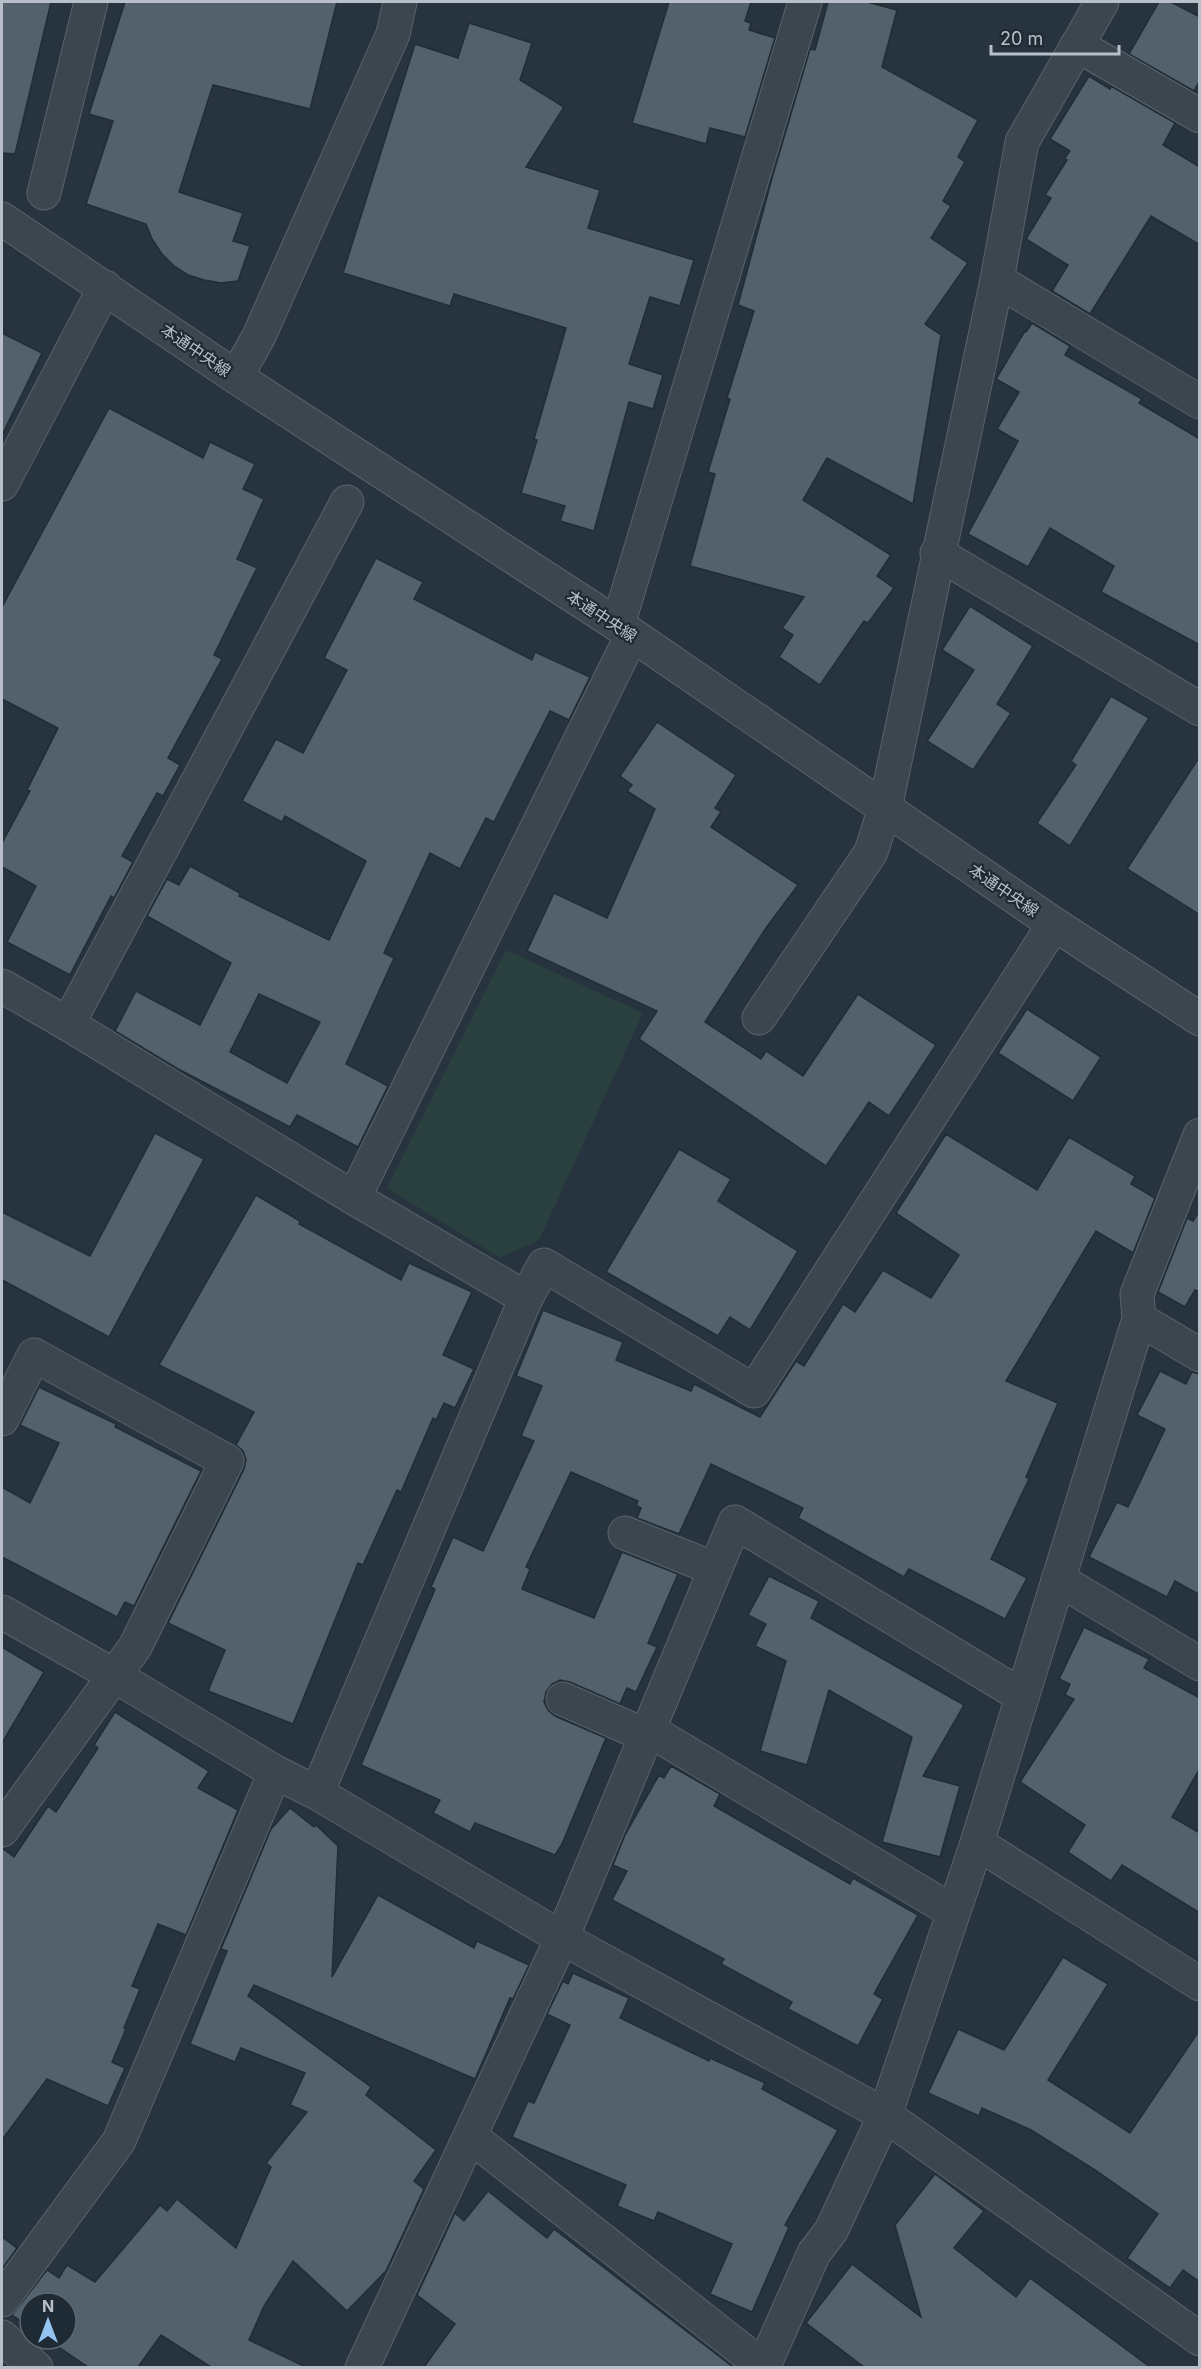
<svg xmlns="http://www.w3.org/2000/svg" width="1201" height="2369" viewBox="0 0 1201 2369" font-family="Inter,'Noto Sans JP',sans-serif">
<rect width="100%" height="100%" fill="#27343f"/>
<path fill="#29403f" d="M506,950L643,1013L539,1240L500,1258L387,1188Z"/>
<g fill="#52616b" stroke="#212d36" stroke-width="1.5" fill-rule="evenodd">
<path d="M2,2H51L15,154L2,153Z"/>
<path d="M125,2H337L310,109L213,85L179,192L243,213L233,241L250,246L238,281L221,283L204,280L188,275L174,266L162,254L152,239L146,224L86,204L113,121L89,114Z"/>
<path d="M669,2H751L745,21L751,23L749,30L775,38L745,137L710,128L706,144L632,123Z"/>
<path d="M828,2H867L897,10L882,67L978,120L958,157L965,162L943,201L951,206L931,238L968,263L925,324L941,335L913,504L827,458L803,500L891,555L877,576L894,588L868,623L864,621L820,685L779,657L793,635L782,628L804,597L690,566L715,474L708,472L730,399L727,398L754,311L738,305L772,178L810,49L815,50Z"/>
<path d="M1159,2H1171L1200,17V80L1194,91L1129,54Z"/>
<path d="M469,23L532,43L520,80L564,107L526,167L600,190L588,228L694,260L680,306L650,297L629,364L663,375L653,409L629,402L594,531L560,521L565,506L521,493L537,440L534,439L566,328L454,294L450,306L343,273L415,44L458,58Z"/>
<path d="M1089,76L1110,89L1111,86L1175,123L1163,145L1200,167V245L1151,216L1090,314L1052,291L1068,265L1026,239L1051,198L1045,195L1067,160L1064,159L1070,151L1050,139Z"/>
<path d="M1032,323L1070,346L1065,355L1142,399L1139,403L1200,439V645L1101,592L1114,566L1050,528L1028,567L968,534L1018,441L997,429L1019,392L996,379L1025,331L1026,332Z"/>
<path d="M2,333L42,353L2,435Z"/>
<path d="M109,408L203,458L210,442L255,464L243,489L264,499L237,559L257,568L214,655L222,659L168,758L180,765L163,796L157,793L122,856L133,862L114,898L111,896L70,975L7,942L36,886L2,867V843L30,791L27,790L58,728L2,699V607Z"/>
<path d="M376,558L423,582L414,599L532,660L535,652L590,677L569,720L550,711L494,822L486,818L460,869L430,853L384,953L394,958L346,1064L388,1086L358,1147L297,1115L290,1127L178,1069L115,1031L136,991L200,1025L231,963L147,916L167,879L179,885L190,866L240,893L239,896L329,940L366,861L285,816L282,822L242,801L276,739L303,753L347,670L324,658ZM259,994L320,1022L287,1083L230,1052Z"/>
<path d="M970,606L1033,646L997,704L1011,713L973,770L927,741L974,670L942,650Z"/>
<path d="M1111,696L1149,718L1070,846L1037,823L1076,765L1071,761Z"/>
<path d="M657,722L736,775L715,808L721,812L711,827L798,885L766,928L705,1022L761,1059L766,1051L803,1076L858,994L936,1045L889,1116L869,1102L826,1166L639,1039L657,1011L527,951L554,893L607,918L655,809L627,791L632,785L620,776Z"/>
<path d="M1200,756V915L1127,869Z"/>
<path d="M1027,1009L1101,1057L1073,1101L998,1053Z"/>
<path d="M155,1133L204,1159L109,1337L2,1280V1212L90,1256Z"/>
<path d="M946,1134L1037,1190L1069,1137L1135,1176L1131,1184L1155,1198L1133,1253L1096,1231L1006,1381L1058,1403L1026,1477L1029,1479L991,1559L1027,1578L1005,1619L909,1569L904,1577L798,1518L803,1508L711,1464L679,1534L637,1518L641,1508L636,1505L638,1501L571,1472L526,1567L530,1569L522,1589L594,1618L622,1552L678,1574L648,1643L657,1647L636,1692L627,1688L620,1704L570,1682L560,1680L552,1684L546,1692L544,1702L548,1710L555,1716L606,1738L562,1844L555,1855L475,1823L470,1832L433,1813L440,1800L361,1765L435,1589L431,1587L453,1537L483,1551L534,1441L521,1436L542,1386L516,1376L543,1310L623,1342L616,1360L691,1391L694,1384L760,1417L796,1361L804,1366L843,1304L855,1312L883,1270L931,1298L959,1255L896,1213Z"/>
<path d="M679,1149L731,1179L718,1201L798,1251L750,1330L730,1317L718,1336L606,1272Z"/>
<path d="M256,1195L300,1221L299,1224L401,1280L409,1263L472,1292L443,1355L474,1369L455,1408L444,1403L436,1420L433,1418L401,1492L397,1490L363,1565L358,1563L293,1724L208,1691L225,1650L168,1623L244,1469L246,1460L243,1451L236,1445L254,1412L159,1365Z"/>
<path d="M1200,1210V1292L1195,1290L1185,1307L1158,1292L1187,1218L1193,1221Z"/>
<path d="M1160,1371L1186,1384L1192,1372L1200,1374V1595L1175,1581L1167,1597L1089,1557L1117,1502L1128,1507L1165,1429L1137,1415Z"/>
<path d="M39,1387L116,1424L115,1427L201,1471L134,1606L125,1602L117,1617L2,1557V1487L30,1503L59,1443L20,1425Z"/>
<path d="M769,1576L819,1601L811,1618L964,1705L923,1776L960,1786L940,1857L882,1842L912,1737L829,1690L807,1765L760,1751L786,1661L755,1646L766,1624L748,1615Z"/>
<path d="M1084,1627L1149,1659L1144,1668L1200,1698V1768L1172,1817L1200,1833V1913L1122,1865L1111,1881L1068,1852L1085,1825L1020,1782L1074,1699L1065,1695L1070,1684L1059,1679Z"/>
<path d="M2,1647L44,1672L2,1743Z"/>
<path d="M115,1712L209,1771L198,1788L238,1810L186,1935L158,1924L132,1986L140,1989L124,2028L126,2029L112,2062L125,2068L108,2106L47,2079L2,2140V1848L14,1857L48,1806L56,1812L98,1748L94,1745Z"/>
<path d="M671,1766L720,1794L714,1806L850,1884L853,1878L918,1915L874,1994L883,1999L858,2046L788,2009L792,2002L721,1964L724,1959L612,1900L627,1871L613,1865L625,1835L659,1775L664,1778Z"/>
<path d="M290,1808L314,1827L316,1825L338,1846L332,1977L378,1895L474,1948L477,1941L529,1965L513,1999L510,1998L475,2079L254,1985L248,1996L371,2087L366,2095L436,2150L414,2181L424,2189L386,2271L347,2311L293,2261L264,2306L249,2340L306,2367H211L161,2335L138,2367H88L47,2339H66V2303H30V2327L12,2315L47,2270L59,2278L67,2265L95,2282L160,2205L167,2211L177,2199L236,2248L271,2167L266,2163L307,2112L290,2105L305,2073L241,2048L235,2062L190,2044L227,1951L221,1949L271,1829Z"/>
<path d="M1063,1957L1108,1984L1048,2080L1130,2133L1199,2031L1200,2282L1183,2270L1170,2288L1127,2258L1158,2214L1095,2170L1031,2130L982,2108L979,2116L928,2093L958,2029L1004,2050Z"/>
<path d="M573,1973L629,1998L620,2018L709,2061L710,2058L765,2083L762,2089L838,2130L785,2225L789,2227L752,2312L710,2294L732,2244L658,2212L654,2221L617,2206L626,2185L512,2137L528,2101L534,2103L570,2025L547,2014L563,1981L568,1984Z"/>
<path d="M935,2174L984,2211L954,2248L1016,2297L1030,2278L1150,2367H864L806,2323L852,2264L921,2317L895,2225Z"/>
<path d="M488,2191L547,2238L554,2229L733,2367H424L455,2324L417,2295L455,2213L464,2221Z"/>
<path d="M2,2237L17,2248L2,2269Z"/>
</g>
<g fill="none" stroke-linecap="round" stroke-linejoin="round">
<defs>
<g id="minor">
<path d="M1077,45L1200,116"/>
<path d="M44,193L91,2"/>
<path d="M2,219L236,377L618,625L1054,924L1200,1019"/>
<path d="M997,280L1200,402"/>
<path d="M236,377L259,336L393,34L400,2"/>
<path d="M2,484L105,287"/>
<path d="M937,553L1200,709"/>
<path d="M618,625L805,2"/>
<path d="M2,986L68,1024L354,1198L526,1298"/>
<path d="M759,1018L871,852L885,808L997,280L1022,142L1102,2"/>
<path d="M68,1024L347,502"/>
<path d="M354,1198L632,635"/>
<path d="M1139,1319L1200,1355"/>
<path d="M2,1419L34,1355L227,1461L135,1647L2,1830"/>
<path d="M625,1533L715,1569"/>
<path d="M1058,1579L1200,1664"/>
<path d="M2,1612L115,1676L275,1772L317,1793L562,1938L885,2115L1200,2339"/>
<path d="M563,1699L647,1736"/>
<path d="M649,1730L952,1911"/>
<path d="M317,1793L526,1298L544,1265L754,1391L1054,924"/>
<path d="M977,1843L1200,1984"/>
<path d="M470,2136L765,2368"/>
<path d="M2,2300L119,2141L275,1772"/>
<path d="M2,2337L36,2368"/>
<path d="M362,2368L562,1938L735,1522L1022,1696"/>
<path d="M763,2368L814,2253L831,2231L885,2115L977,1843L1139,1319L1137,1294L1200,1135"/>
</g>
</defs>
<use href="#minor" stroke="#58636c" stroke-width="35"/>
<use href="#minor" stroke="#3b464f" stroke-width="33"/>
</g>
<g text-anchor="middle" stroke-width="4.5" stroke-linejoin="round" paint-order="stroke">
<g font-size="16" fill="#b7c0c9" stroke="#1f2b34">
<text transform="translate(196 350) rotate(34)" y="6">本通中央線</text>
<text transform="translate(602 616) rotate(33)" y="6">本通中央線</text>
<text transform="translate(1004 890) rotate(34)" y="6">本通中央線</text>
</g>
</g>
<rect width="1201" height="2369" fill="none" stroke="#b7c0c9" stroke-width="6"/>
<g transform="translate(48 2321)"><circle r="28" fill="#1f2b34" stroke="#5c6770" stroke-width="1.5"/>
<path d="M0-4.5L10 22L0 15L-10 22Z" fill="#93c4f2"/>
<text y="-9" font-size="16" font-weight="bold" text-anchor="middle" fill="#b7c0c9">N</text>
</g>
<path d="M991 45v9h128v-9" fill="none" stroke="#b7c0c9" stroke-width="3"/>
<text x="1000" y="45" font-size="18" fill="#b7c0c9" stroke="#1f2b34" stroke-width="4.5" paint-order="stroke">20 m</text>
</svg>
